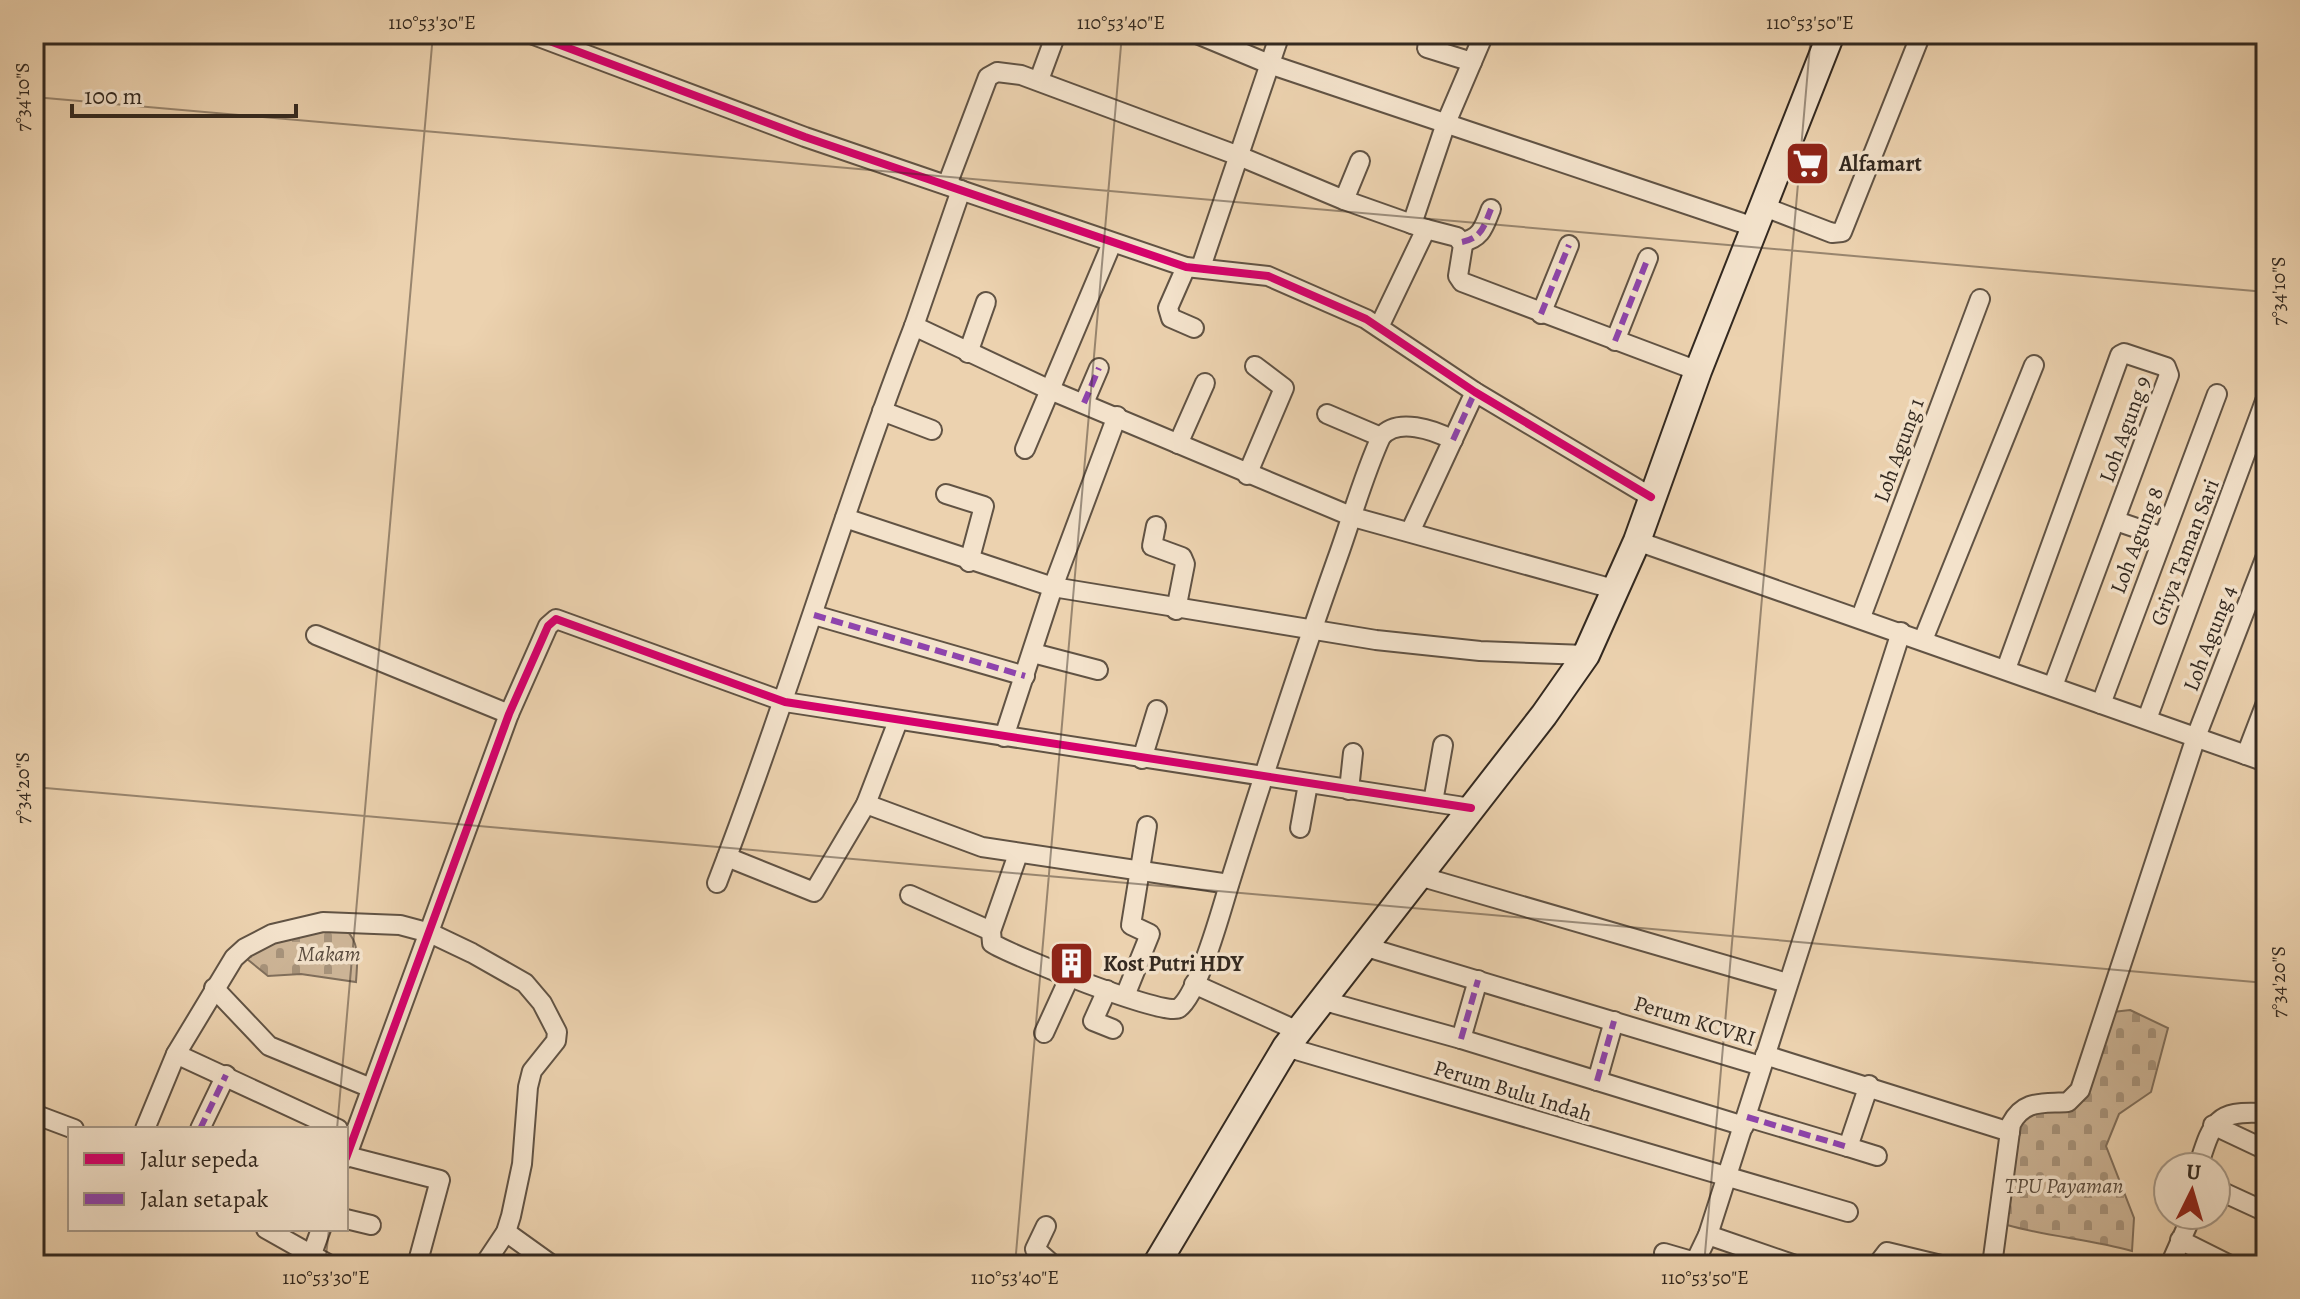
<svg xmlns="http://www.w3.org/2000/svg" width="2300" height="1299" viewBox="0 0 2300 1299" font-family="Alegreya,serif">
<defs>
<pattern id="cemetery-stones" width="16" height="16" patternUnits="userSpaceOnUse" patternTransform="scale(2)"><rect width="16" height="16" fill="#cdb597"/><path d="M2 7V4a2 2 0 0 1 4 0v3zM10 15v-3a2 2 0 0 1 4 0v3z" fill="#a7937b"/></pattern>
</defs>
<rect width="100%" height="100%" fill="#ecd2af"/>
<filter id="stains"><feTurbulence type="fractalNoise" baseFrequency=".0025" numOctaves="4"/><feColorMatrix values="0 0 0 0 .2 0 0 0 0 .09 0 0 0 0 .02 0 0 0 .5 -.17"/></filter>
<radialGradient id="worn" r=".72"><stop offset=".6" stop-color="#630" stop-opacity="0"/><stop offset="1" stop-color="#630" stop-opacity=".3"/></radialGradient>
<g fill="url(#cemetery-stones)" stroke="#806f5c" stroke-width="2">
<path d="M311,929L346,930C361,944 357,963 356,982L301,974L268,976L247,959L252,950Z"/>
<path d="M2130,1010L2168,1028L2151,1092L2119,1114L2106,1146L2134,1218L2132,1251C2091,1239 2049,1237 2007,1225C2009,1203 2010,1134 2023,1119C2034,1107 2062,1107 2077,1104L2113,1012Z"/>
</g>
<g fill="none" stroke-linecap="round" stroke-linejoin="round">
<defs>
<g id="minor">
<path d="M531,34L805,137L1186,267L1268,276L1366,319L1475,392L1651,497"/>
<path d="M1197,34L1269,64L1754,227"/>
<path d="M1427,48L1472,62"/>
<path d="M1039,80L1056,34"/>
<path d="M947,185L988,77L997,72L1021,75L1239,156L1344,200L1426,229L1457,237L1463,245L1458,276L1462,282L1698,371"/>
<path d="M961,190L914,326L1050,390L1353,517L1617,590"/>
<path d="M1344,200L1360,161"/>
<path d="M1762,206L1832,233L1842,232L1921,34"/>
<path d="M1412,224L1446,123L1484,34"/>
<path d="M1462,242C1482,238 1484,226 1491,209"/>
<path d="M1186,267L1168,308L1171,318L1194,328"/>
<path d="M1201,267L1280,34"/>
<path d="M1541,314L1569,245"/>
<path d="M1379,327L1426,229"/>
<path d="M1615,341L1648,258"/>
<path d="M968,353L986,302"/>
<path d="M1084,403L1099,368"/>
<path d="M882,411L932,430"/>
<path d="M1327,414L1381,437"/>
<path d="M1178,444L1205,383"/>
<path d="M1025,449L1112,243"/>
<path d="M1247,475L1284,388L1255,366"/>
<path d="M946,494L984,506L969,562"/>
<path d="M845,518L1053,587L1376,640L1480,651L1586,655"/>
<path d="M2116,521L2163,537"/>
<path d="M1156,526L1152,546L1182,557L1185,564L1176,610"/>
<path d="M1410,532L1475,392"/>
<path d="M1637,541L2266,762"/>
<path d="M814,615L1025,676"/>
<path d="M1861,617L1980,299"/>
<path d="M316,635L509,714"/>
<path d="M1923,640L2034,365"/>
<path d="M1033,653L1098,670"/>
<path d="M2006,669L2120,355L2124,353L2166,367L2169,375L2053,686"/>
<path d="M2101,704L2217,394"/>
<path d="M2147,719L2265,401"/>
<path d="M1004,737L1053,587L1117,416"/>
<path d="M2246,755L2266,703"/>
<path d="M1142,759L1157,710"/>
<path d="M1349,790L1353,753"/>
<path d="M1433,802L1443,745"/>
<path d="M866,804L982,847L1229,884"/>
<path d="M1300,828L1308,784"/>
<path d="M1018,854L991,931L992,943C1010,955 1167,1018 1179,1008C1199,993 1221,911 1229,885C1263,777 1298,669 1336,562C1351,521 1363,476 1381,437C1397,417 1434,430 1453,440"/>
<path d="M727,857L814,892L866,804L898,721"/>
<path d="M1419,876L1787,983"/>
<path d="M717,883C788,699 843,510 914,326"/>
<path d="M910,895L991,931"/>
<path d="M1363,946L1761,1066"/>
<path d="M1194,984L1298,1031"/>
<path d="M214,988L269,1046L371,1088"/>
<path d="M1107,990L1093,1021L1113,1029"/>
<path d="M1125,996L1150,934L1131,925L1147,826"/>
<path d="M1321,1000L1461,1039L1744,1126"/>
<path d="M1044,1033L1070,976"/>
<path d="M1461,1039L1478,980"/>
<path d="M1286,1047L1848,1212"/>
<path d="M1765,1055L2010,1132"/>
<path d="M1597,1081L1614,1021"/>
<path d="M1869,1085L1848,1147L1877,1156"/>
<path d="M34,1114L74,1129"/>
<path d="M1747,1117L1848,1147"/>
<path d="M2213,1125L2266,1150"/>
<path d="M145,1129L176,1054"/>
<path d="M200,1129L226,1075"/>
<path d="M338,1129L176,1054L234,958L245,948L272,934L323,922L400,925L430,933L472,953L525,983L542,1003L557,1032L556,1041L532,1071L528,1087L522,1164L511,1216L506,1232L484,1265"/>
<path d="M347,1156L440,1180L417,1265"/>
<path d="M346,1158L509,714L548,626L556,619L785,702L1471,808"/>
<path d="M2198,1167C2212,1124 2214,1110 2262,1113"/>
<path d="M2216,1189L2266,1212"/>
<path d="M346,1219L371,1225"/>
<path d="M1046,1226L1035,1249L1053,1265"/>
<path d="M266,1229L330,1265"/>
<path d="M506,1232L552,1265"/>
<path d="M1708,1235L1795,1265"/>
<path d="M2180,1240L2230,1265"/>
<path d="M1664,1253L1695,1262L1708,1235L1901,632"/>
<path d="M308,1265L321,1229"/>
<path d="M1877,1265L1887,1252L1941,1265"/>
<path d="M1992,1265L2011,1124C2024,1099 2043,1104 2068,1102L2080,1090L2196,737L2266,556"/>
<path d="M2170,1265L2192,1215"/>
</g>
<path id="secondary" d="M1156,1265L1286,1047L1544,715L1586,655L1637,541L1698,371L1831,34"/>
</defs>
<use href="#minor" stroke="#615344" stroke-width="22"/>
<use href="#secondary" stroke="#332920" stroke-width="30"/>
<use href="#minor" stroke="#f3e2cb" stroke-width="18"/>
<use href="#secondary" stroke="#f3e2cb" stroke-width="26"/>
<g stroke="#8e44ad" stroke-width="6" stroke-dasharray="12 6" stroke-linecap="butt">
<path d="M1462,242C1482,238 1484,226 1491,209"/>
<path d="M1541,314L1569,245"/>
<path d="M1615,341L1648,258"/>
<path d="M1084,403L1099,368"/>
<path d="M1453,440L1475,392"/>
<path d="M814,615L1025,676"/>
<path d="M1461,1039L1478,980"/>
<path d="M1597,1081L1614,1021"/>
<path d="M1747,1117L1848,1147"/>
<path d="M200,1129L226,1075"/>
</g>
<defs>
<g id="cycleway">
<path d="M531,34L805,137L1186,267L1268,276L1366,319L1475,392L1651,497"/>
<path d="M346,1158L509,714L548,626L556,619L785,702L1471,808"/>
</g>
</defs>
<use href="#cycleway" stroke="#f3e2cb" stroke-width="13"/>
<use href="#cycleway" stroke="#d6006c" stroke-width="8"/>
</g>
<path fill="none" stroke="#332920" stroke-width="2" stroke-opacity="0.45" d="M34,97L2266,292M34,787L2266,983M337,1129L433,34M325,1265L329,1229M1015,1265L1122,34M1704,1265L1811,34"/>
<defs>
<symbol id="supermarket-square" viewBox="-11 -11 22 22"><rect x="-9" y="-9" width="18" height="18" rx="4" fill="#8f2418" stroke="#f3e2cb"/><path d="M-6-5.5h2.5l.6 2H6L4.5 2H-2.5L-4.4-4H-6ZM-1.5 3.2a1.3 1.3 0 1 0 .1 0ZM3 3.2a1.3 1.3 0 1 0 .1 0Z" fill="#fff"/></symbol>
<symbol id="building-square" viewBox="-11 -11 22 22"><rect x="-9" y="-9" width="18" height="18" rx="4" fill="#8f2418" stroke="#f3e2cb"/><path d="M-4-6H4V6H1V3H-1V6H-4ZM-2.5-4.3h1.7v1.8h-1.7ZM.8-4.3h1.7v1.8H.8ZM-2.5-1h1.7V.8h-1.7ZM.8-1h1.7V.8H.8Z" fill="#fff"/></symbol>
</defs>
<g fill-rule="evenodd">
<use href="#supermarket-square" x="1782" y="138" width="51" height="51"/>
<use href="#building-square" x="1046" y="938" width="51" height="51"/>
</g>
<g text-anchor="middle" stroke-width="7" stroke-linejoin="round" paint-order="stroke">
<g font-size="22" font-weight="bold" fill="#332920" stroke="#f3e2cb" text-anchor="start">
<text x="1839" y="171">Alfamart</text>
<text x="1103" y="971">Kost Putri HDY</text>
</g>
<g font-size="22" fill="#332920" stroke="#f3e2cb">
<text transform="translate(2124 429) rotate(-70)" y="8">Loh Agung 9</text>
<text transform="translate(1898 450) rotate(-70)" y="8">Loh Agung 1</text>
<text transform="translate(2136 540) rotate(-69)" y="8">Loh Agung 8</text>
<text transform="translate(2184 552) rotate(-69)" y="8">Griya Taman Sari</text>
<text transform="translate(2209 638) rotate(-69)" y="8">Loh Agung 4</text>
<text transform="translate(1695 1020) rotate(17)" y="8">Perum KCVRI</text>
<text transform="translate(1513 1090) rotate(17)" y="8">Perum Bulu Indah</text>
</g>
<g font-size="22" font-style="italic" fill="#5a4c3e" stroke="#f3e2cb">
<text x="329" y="961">Makam</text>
<text x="2064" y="1193">TPU Payaman</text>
</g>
</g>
<rect width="2300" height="1299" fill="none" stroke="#ecd2af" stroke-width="88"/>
<rect x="68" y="1127" width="280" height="104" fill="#f3e2cb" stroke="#a69887" stroke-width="2"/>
<rect x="84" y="1153" width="40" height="12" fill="#d6006c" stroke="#a69887" stroke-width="2"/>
<text x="140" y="1167" font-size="24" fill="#332920">Jalur sepeda</text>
<rect x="84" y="1193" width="40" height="12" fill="#8e44ad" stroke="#a69887" stroke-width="2"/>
<text x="140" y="1207" font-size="24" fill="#332920">Jalan setapak</text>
<g transform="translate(2192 1191) rotate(5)"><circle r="38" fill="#f3e2cb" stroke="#a69887" stroke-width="2"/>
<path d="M0-6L14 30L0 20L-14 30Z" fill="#8f2418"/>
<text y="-12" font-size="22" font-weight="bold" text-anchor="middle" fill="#332920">U</text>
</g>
<path d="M72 104v12h224v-12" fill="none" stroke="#332920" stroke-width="4"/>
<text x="84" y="104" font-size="24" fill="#332920" stroke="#f3e2cb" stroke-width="6" paint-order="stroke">100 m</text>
<rect x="44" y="44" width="2212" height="1211" fill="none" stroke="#332920" stroke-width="3"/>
<g font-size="20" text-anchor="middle" fill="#332920">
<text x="432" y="29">110°53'30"E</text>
<text x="1121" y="29">110°53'40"E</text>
<text x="1810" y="29">110°53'50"E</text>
<text transform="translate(22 97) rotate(-90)" y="7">7°34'10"S</text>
<text transform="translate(2278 291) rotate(-90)" y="7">7°34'10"S</text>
<text transform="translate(22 788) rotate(-90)" y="7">7°34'20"S</text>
<text transform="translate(2278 982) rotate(-90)" y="7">7°34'20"S</text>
<text x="326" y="1284">110°53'30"E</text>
<text x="1015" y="1284">110°53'40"E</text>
<text x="1705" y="1284">110°53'50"E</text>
</g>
<rect width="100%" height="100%" filter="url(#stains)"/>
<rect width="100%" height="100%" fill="url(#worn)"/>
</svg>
